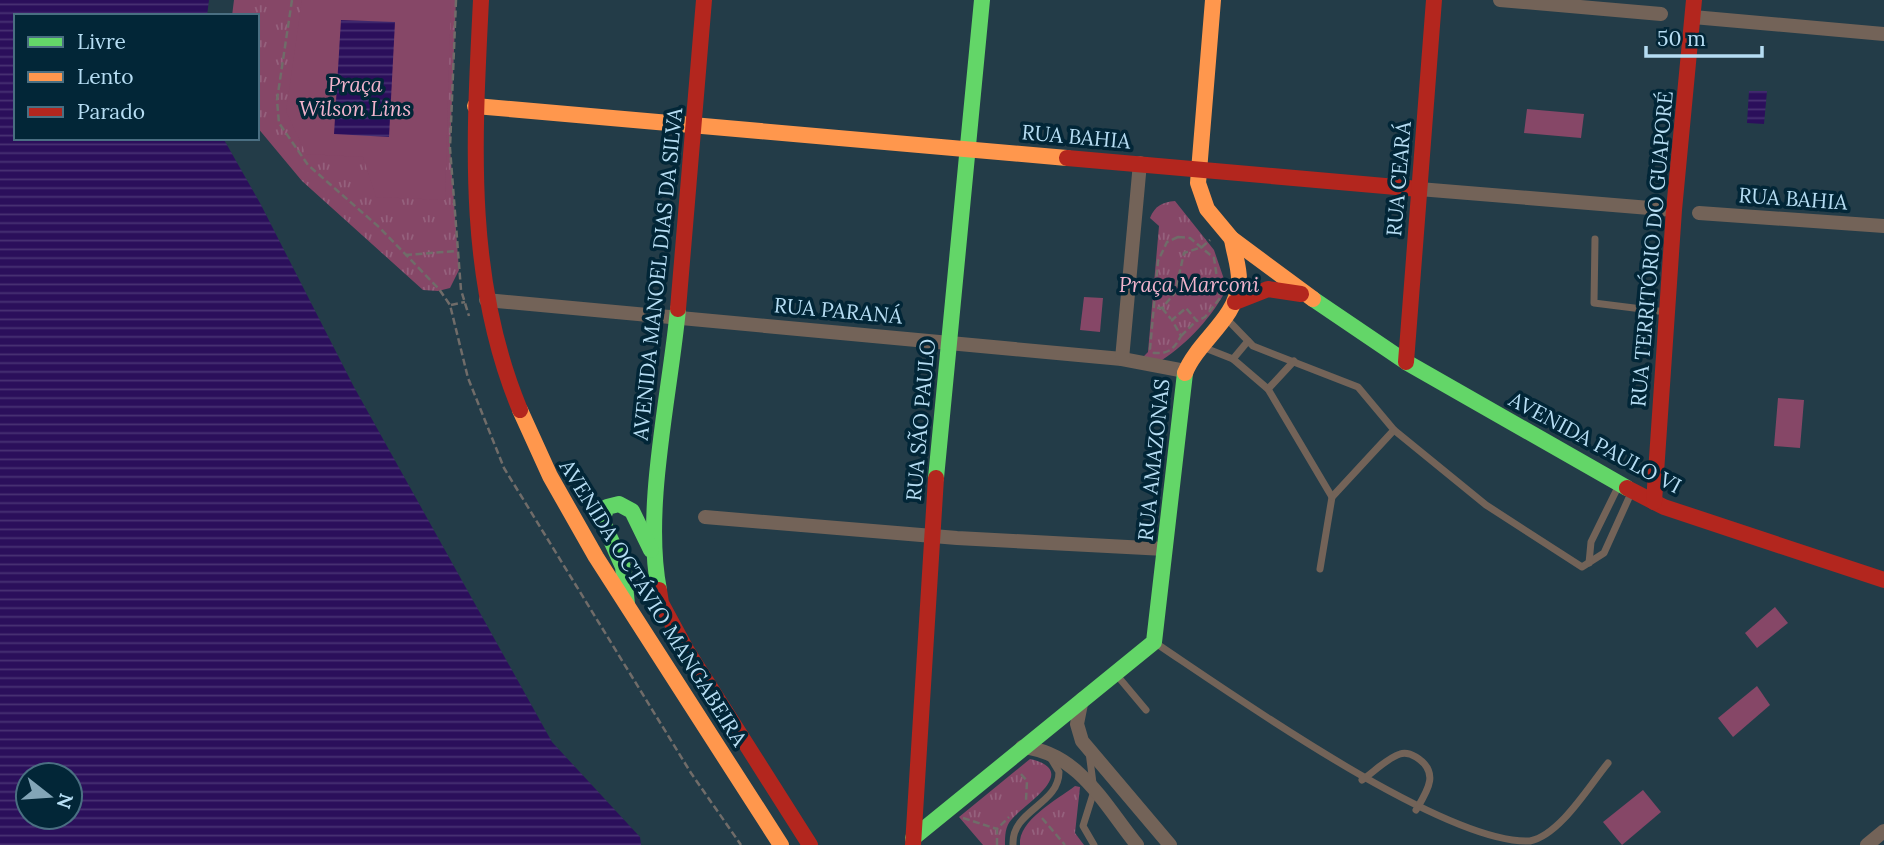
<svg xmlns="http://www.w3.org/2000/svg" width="1884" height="845" viewBox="0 0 1884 845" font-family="Lora,serif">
<defs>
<pattern id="grass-tufts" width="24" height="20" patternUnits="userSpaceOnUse" patternTransform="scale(1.75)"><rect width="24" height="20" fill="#864767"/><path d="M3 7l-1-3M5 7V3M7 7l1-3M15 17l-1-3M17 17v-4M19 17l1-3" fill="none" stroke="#95617d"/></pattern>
<pattern id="water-rules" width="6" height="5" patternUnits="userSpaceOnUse" patternTransform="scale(1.75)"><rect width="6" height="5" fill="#2b0f5b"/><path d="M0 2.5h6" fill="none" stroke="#483273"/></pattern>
</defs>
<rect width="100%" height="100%" fill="#233c48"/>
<g fill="url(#grass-tufts)">
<path d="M234,0H456L450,148L459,270L450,288L438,291L423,290L302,181L257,127V16H232Z"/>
<path d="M1175,201L1214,250L1227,288C1213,316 1188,343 1162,360L1143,357L1148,352L1159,226L1150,218C1155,206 1162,202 1175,201Z"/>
<path d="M1030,759C1082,771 1024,804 1012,819C1005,826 1005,836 1005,845H983L959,817Z"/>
<path d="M1075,786L1080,787L1075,833L1084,845H1020C1018,820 1057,800 1075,786Z"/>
</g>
<g fill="#864767">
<path d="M302,0H451L445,200L376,197L363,157L306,154L286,111Z"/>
<path d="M1527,109L1584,114L1581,138L1524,133Z"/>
<path d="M1084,297L1103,298L1100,332L1080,330Z"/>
<path d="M1778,398L1804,400L1800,448L1774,446Z"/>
<path d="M1775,607L1788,623L1757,648L1745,633Z"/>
<path d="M1757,686L1770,705L1733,737L1718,718Z"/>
<path d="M1643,790L1661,812L1622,845L1603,822Z"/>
</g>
<g fill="url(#water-rules)" fill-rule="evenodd">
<path d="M0,0H209L207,16H16V138H223L260,203L354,387L552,742L640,837L641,845H0ZM70,775V817H28V775Z"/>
<path d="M341,20L395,22L389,137L334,134Z"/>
<path d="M1749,91H1767L1764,124L1747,123Z"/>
</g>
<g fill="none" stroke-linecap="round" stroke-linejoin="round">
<g stroke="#706c69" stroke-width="2.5" stroke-dasharray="7 3.5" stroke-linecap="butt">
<path d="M292,0L277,100L279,123L308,165L379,227L439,289L450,305L468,378L504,468L691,773L741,845"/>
<path d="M456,0L450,148L461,290L469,316"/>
<path d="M1178,237L1190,238L1214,258L1220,298L1205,317L1197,321L1186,308L1172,320L1181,336C1174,349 1169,354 1154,353L1150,349L1158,261L1167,242Z"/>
<path d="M405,255L457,251"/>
<path d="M451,305L465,302"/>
<path d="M1157,308H1162L1175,293L1184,253L1202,247L1210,240"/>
<path d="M1162,308L1171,319"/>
<path d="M1181,336L1194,323"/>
<path d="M1021,774L1027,781L1026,800"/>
<path d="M963,818L997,829"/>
<path d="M1042,818L1065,845"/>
<path d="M997,845V829L1009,817"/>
</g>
<g stroke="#736358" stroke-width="7">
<path d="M1595,239L1594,303L1666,312"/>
<path d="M1224,316L1253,346L1358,387L1394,430L1332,497L1320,569"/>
<path d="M1200,346L1233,359L1268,389L1332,497"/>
<path d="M1233,359L1248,341"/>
<path d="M1268,389L1294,361"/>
<path d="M1394,430L1486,505L1582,567L1604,553L1632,491"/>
<path d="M1589,563L1591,542L1618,487"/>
<path d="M1154,642C1229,692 1444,845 1530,841C1560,835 1589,786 1608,763"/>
<path d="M1115,673L1146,710"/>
<path d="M1089,752L1094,791L1083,826L1094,845"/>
<path d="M1362,780C1374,772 1387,758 1400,754C1406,752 1411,754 1416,757C1440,772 1428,790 1416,810"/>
<path d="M1013,845C1011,810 1059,805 1059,772L1050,757"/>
</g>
<g stroke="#736358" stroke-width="14">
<path d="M1500,0L1661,14"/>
<path d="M1693,17L1884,34"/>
<path d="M1419,189L1674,210"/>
<path d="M1699,213L1884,226"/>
<path d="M486,300L1122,359L1185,371"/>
<path d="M1122,359L1140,163"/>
<path d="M705,517L957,538L1165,549"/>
<path d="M1082,699L1077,724L1082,741L1170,845"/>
<path d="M1022,747C1078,752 1104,804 1137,845"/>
<path d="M1867,845L1884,831"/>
</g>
<g stroke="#63d668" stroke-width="16">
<path d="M1313,299L1406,362L1627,488"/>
<path d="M936,478L982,0"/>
<path d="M659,590C643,509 670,394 678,309"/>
<path d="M627,604L623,567L602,520L607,507L619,504L632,511L651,550"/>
<path d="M913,838L1154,642L1185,373"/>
</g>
<g stroke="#ff974d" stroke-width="16">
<path d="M1213,0L1198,183L1207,209L1232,239L1313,299"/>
<path d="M475,106L1067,158"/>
<path d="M1185,373C1197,342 1237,318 1239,283C1240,269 1234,253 1232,239"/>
<path d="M520,410L550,476L596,557L781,845"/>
</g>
<g stroke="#b3261e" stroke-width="16">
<path d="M481,0C474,140 465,278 520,410"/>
<path d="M1067,158L1419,189"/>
<path d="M1235,302L1268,289L1301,294"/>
<path d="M678,309L704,0"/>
<path d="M1406,362L1434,0"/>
<path d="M1627,488L1664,507L1884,580"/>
<path d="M1654,502L1674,210L1694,0"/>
<path d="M659,590L661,603L687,651L810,845"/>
<path d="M913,845L936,478"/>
</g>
</g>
<g text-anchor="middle" stroke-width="7" stroke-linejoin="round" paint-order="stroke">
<g font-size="21" font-style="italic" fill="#f1b4cc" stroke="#022637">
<text x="355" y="92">Praça<tspan x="355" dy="24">Wilson Lins</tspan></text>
<text x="1189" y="292">Praça Marconi</text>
</g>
<g font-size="21" fill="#b6ddf3" stroke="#022637">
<text transform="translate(1076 137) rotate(5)" y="7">RUA BAHIA</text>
<text transform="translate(1399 179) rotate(-85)" y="7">RUA CEARÁ</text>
<text transform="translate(1793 199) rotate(4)" y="7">RUA BAHIA</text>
<text transform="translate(1652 249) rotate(-85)" y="7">RUA TERRITÓRIO DO GUAPORÉ</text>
<text transform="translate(658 274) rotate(-84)" y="7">AVENIDA MANOEL DIAS DA SILVA</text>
<text transform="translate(838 311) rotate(5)" y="7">RUA PARANÁ</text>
<text transform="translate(921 420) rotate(-85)" y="7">RUA SÃO PAULO</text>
<text transform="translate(1595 443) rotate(28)" y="7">AVENIDA PAULO VI</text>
<text transform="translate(1154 460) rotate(-84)" y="7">RUA AMAZONAS</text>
<text transform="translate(653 603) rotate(58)" y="7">AVENIDA OCTÁVIO MANGABEIRA</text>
</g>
</g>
<rect x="14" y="14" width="245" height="126" fill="#022637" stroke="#4a6f82" stroke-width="2"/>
<rect x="28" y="37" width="35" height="10" fill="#63d668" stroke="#4a6f82" stroke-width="2"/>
<text x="77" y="49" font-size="21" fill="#b6ddf3">Livre</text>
<rect x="28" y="72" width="35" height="10" fill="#ff974d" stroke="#4a6f82" stroke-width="2"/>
<text x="77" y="84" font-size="21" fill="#b6ddf3">Lento</text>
<rect x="28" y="107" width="35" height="10" fill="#b3261e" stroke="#4a6f82" stroke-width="2"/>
<text x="77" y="119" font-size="21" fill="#b6ddf3">Parado</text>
<g transform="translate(49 796) rotate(107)"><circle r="33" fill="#022637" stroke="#4a6f82" stroke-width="2"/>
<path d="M0-5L12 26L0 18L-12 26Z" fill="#83a5b7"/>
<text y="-10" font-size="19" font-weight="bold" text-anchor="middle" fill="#b6ddf3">N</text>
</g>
<path d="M1646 46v10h116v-10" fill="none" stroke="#b6ddf3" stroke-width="3.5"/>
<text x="1657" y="46" font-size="21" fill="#b6ddf3" stroke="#022637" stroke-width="5" paint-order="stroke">50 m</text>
</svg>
